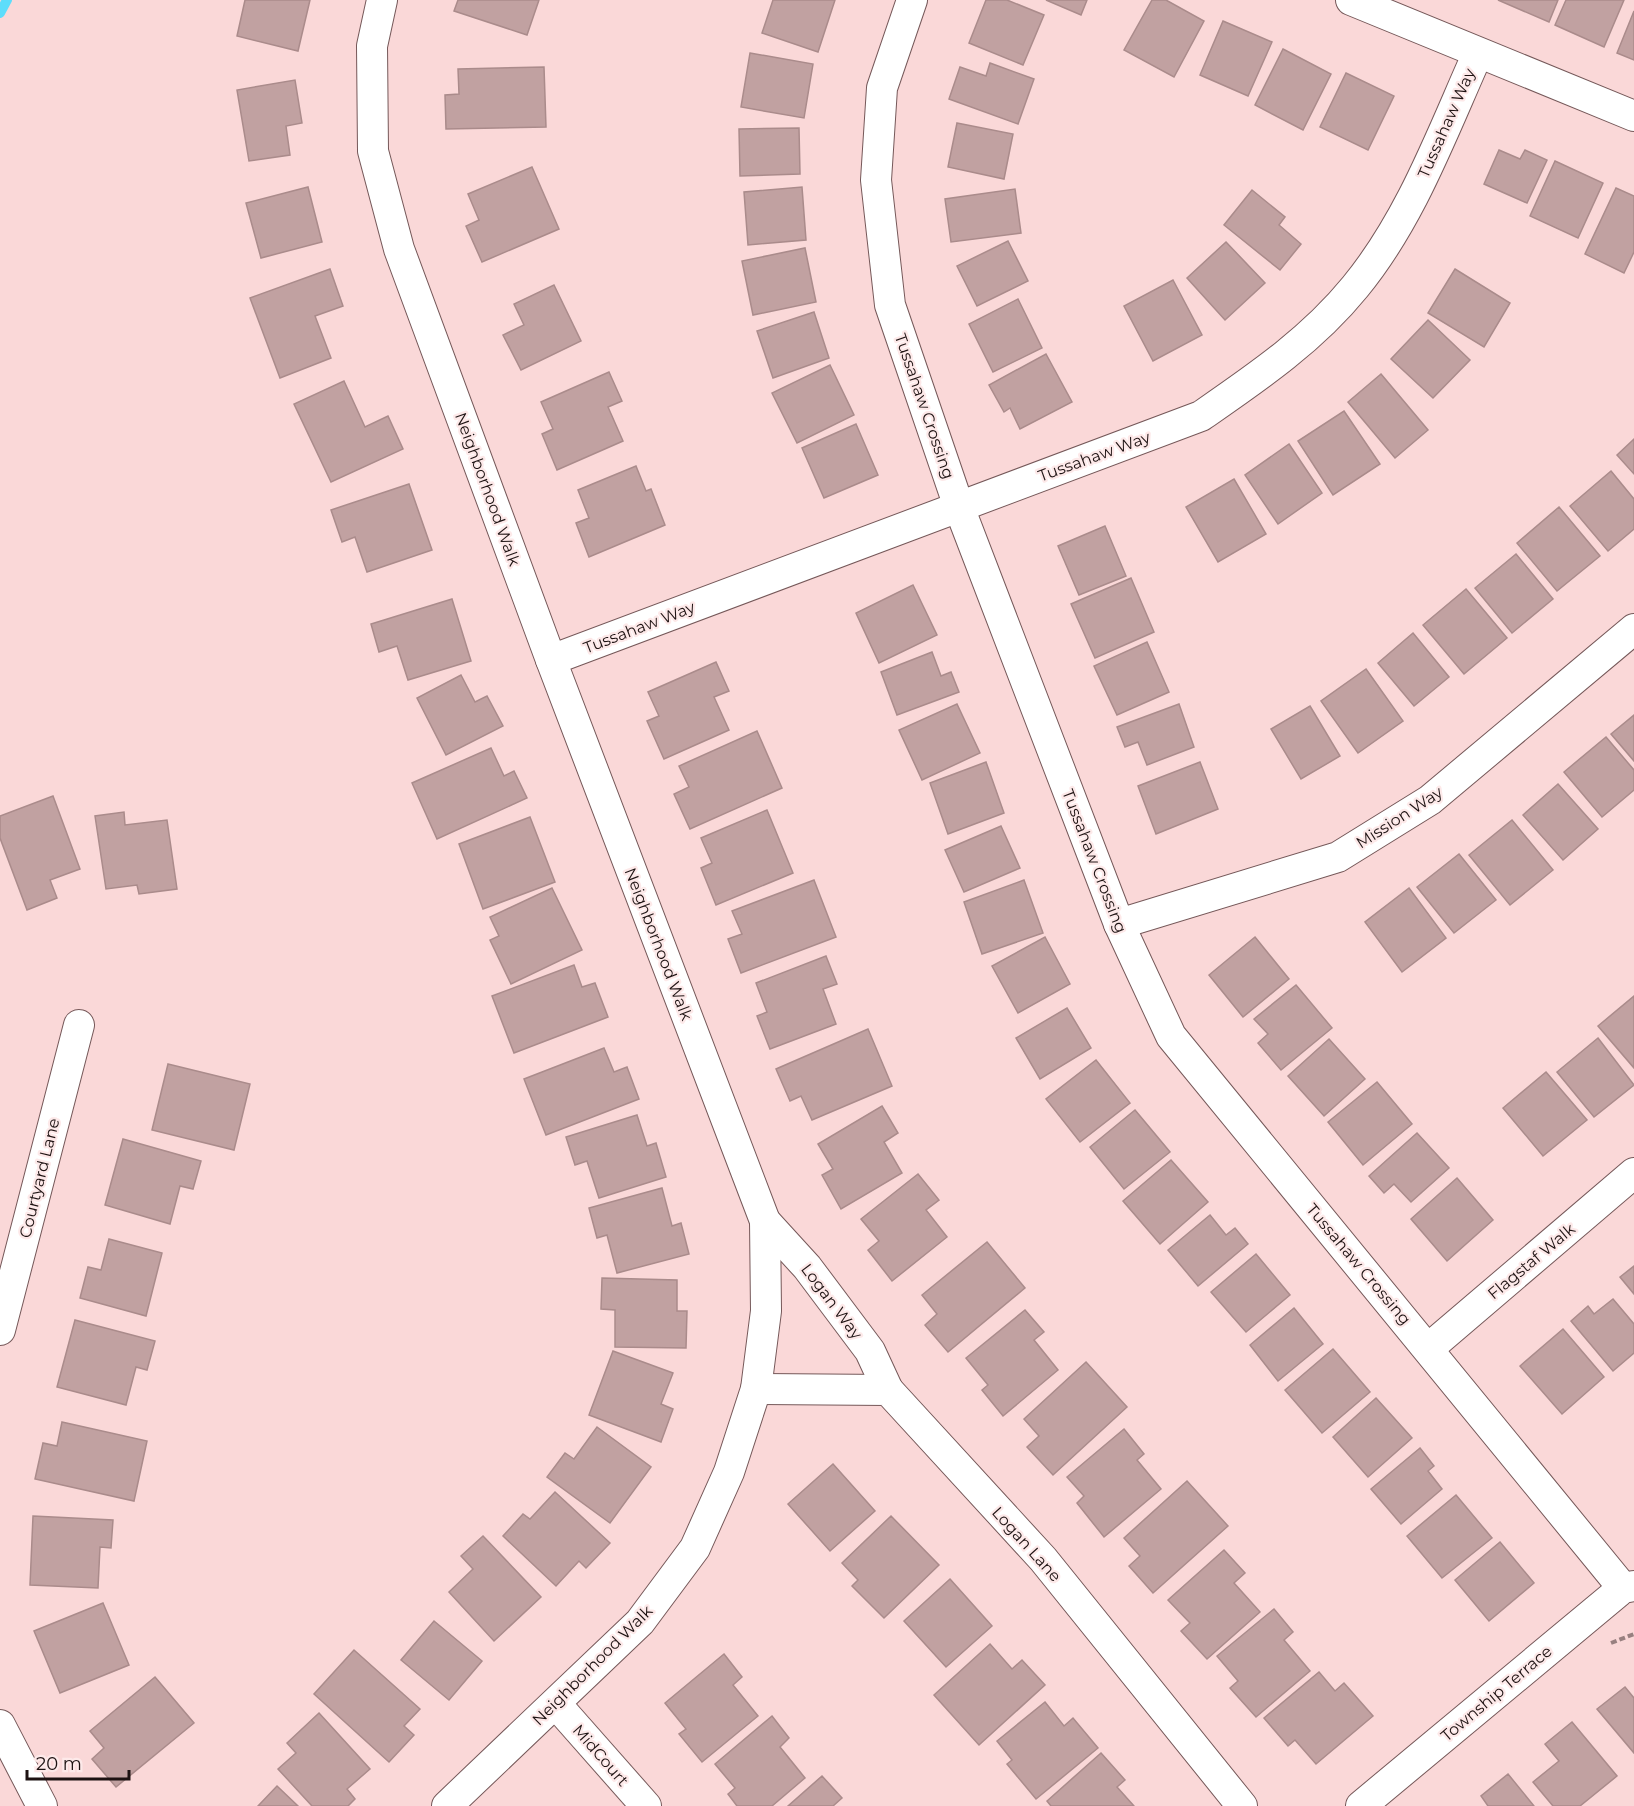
<svg xmlns="http://www.w3.org/2000/svg" width="1634" height="1806" viewBox="0 0 1634 1806" font-family="Montserrat,sans-serif">
<rect width="100%" height="100%" fill="#fad8d8"/>
<g fill="none" stroke-linecap="round" stroke-linejoin="round">
<path stroke="#5dddfb" stroke-width="10" d="M0,13L7,0"/>
</g>
<g fill="#c1a1a1" stroke="#aa8b8b" stroke-width="1.5">
<path d="M245,0H310L298,51L237,36Z"/>
<path d="M458,0H539L527,35L454,11Z"/>
<path d="M773,0H835L818,52L762,33Z"/>
<path d="M986,0H1007L1044,15L1023,65L969,43Z"/>
<path d="M1046,0H1087L1081,15Z"/>
<path d="M1152,0H1166L1204,21L1174,77L1124,50Z"/>
<path d="M1498,0H1558L1549,22Z"/>
<path d="M1566,0H1624L1604,47L1555,25Z"/>
<path d="M1634,11V60L1617,53Z"/>
<path d="M1223,21L1272,42L1248,96L1200,75Z"/>
<path d="M1283,49L1331,74L1303,130L1255,105Z"/>
<path d="M750,53L813,64L804,118L741,107Z"/>
<path d="M990,63L1034,79L1018,124L949,99L960,67L986,76Z"/>
<path d="M544,67L546,127L446,129L445,95L459,94L458,69Z"/>
<path d="M1346,73L1394,96L1368,150L1320,127Z"/>
<path d="M295,80L302,123L286,126L290,155L249,161L237,90Z"/>
<path d="M957,123L1013,134L1004,179L948,167Z"/>
<path d="M799,128L800,174L740,176L739,129Z"/>
<path d="M1499,150L1520,159L1525,150L1547,160L1527,203L1484,184Z"/>
<path d="M1555,161L1603,183L1578,238L1530,216Z"/>
<path d="M532,167L559,229L482,262L466,226L479,220L468,194Z"/>
<path d="M308,187L322,242L261,258L246,203Z"/>
<path d="M802,187L806,240L748,245L744,192Z"/>
<path d="M1616,188L1634,196V252L1624,273L1585,254Z"/>
<path d="M1015,189L1021,233L951,242L945,199Z"/>
<path d="M1252,190L1285,217L1279,225L1301,244L1280,270L1224,225Z"/>
<path d="M1008,241L1028,281L977,306L957,266Z"/>
<path d="M1226,242L1265,283L1225,320L1187,278Z"/>
<path d="M805,248L816,302L753,315L742,261Z"/>
<path d="M330,269L343,306L315,316L331,358L280,378L250,298Z"/>
<path d="M1455,269L1510,303L1484,347L1428,313Z"/>
<path d="M1173,280L1202,335L1153,361L1124,306Z"/>
<path d="M554,285L581,341L521,370L503,335L524,325L514,304Z"/>
<path d="M1018,299L1042,348L993,372L969,324Z"/>
<path d="M814,312L829,358L773,378L757,331Z"/>
<path d="M1428,320L1470,360L1433,398L1391,359Z"/>
<path d="M1046,354L1072,402L1020,429L1010,408L1004,412L989,385Z"/>
<path d="M830,365L854,415L797,443L772,393Z"/>
<path d="M609,372L622,401L608,407L623,441L557,470L542,434L553,429L541,402Z"/>
<path d="M1381,374L1428,430L1395,458L1348,402Z"/>
<path d="M344,381L365,427L388,416L403,449L331,482L294,404Z"/>
<path d="M1344,411L1380,464L1333,495L1298,441Z"/>
<path d="M856,424L878,475L824,498L802,448Z"/>
<path d="M1634,439V474L1617,455Z"/>
<path d="M1289,444L1322,493L1278,524L1245,475Z"/>
<path d="M636,466L646,491L651,489L665,525L589,557L576,523L589,518L578,490Z"/>
<path d="M1611,471L1634,499V529L1608,551L1570,506Z"/>
<path d="M1234,479L1266,534L1218,562L1186,507Z"/>
<path d="M409,484L432,550L367,572L355,537L342,542L331,510Z"/>
<path d="M1559,507L1600,556L1557,591L1517,543Z"/>
<path d="M1105,526L1126,576L1079,595L1058,546Z"/>
<path d="M1516,554L1553,599L1512,633L1475,588Z"/>
<path d="M1131,578L1154,632L1095,658L1071,604Z"/>
<path d="M913,585L937,635L879,663L856,613Z"/>
<path d="M1466,589L1507,638L1464,674L1423,625Z"/>
<path d="M452,599L471,661L408,680L397,646L379,652L371,624Z"/>
<path d="M1413,633L1449,677L1414,706L1378,663Z"/>
<path d="M1147,642L1169,692L1117,715L1094,666Z"/>
<path d="M932,652L941,676L951,672L959,692L897,715L881,672Z"/>
<path d="M716,662L729,691L714,697L729,730L664,759L647,721L659,716L648,692Z"/>
<path d="M1366,669L1403,721L1358,753L1321,701Z"/>
<path d="M461,675L475,702L487,696L503,726L446,755L417,698Z"/>
<path d="M957,704L980,753L922,780L899,730Z"/>
<path d="M1179,704L1194,747L1147,765L1138,742L1125,747L1117,727Z"/>
<path d="M1310,706L1340,756L1301,779L1271,729Z"/>
<path d="M1634,715V761L1611,734Z"/>
<path d="M757,731L782,788L690,829L674,794L689,787L679,766Z"/>
<path d="M1606,737L1634,770V790L1602,817L1564,772Z"/>
<path d="M491,748L504,776L514,771L527,798L437,839L412,783Z"/>
<path d="M986,762L1004,813L948,834L930,783Z"/>
<path d="M1200,762L1218,809L1156,834L1138,786Z"/>
<path d="M1558,784L1598,829L1563,860L1523,815Z"/>
<path d="M53,796L80,869L50,880L57,898L27,910L0,838V816Z"/>
<path d="M767,810L793,873L716,905L701,868L712,863L701,838Z"/>
<path d="M124,812L125,825L167,820L177,889L139,894L137,885L106,889L95,816Z"/>
<path d="M530,817L555,882L483,909L459,844Z"/>
<path d="M1512,820L1553,870L1510,905L1469,855Z"/>
<path d="M1001,826L1020,868L964,892L945,850Z"/>
<path d="M1459,854L1496,900L1454,933L1417,887Z"/>
<path d="M814,880L836,937L741,973L728,939L742,934L732,911Z"/>
<path d="M1024,880L1043,933L982,954L964,902Z"/>
<path d="M552,888L582,950L511,984L490,940L499,936L490,917Z"/>
<path d="M1409,888L1446,938L1402,972L1365,922Z"/>
<path d="M1045,937L1070,984L1018,1013L992,966Z"/>
<path d="M1255,937L1289,979L1243,1017L1209,975Z"/>
<path d="M826,956L837,984L823,989L836,1024L770,1049L757,1016L767,1012L756,983Z"/>
<path d="M574,965L582,987L595,983L608,1017L514,1053L492,996Z"/>
<path d="M1296,985L1332,1028L1281,1070L1258,1043L1268,1034L1254,1019Z"/>
<path d="M1634,996V1068L1598,1026Z"/>
<path d="M1067,1008L1091,1048L1040,1079L1016,1038Z"/>
<path d="M868,1029L892,1086L812,1120L801,1096L790,1101L776,1069Z"/>
<path d="M1598,1038L1634,1085L1594,1117L1557,1072Z"/>
<path d="M1329,1039L1365,1079L1324,1116L1288,1076Z"/>
<path d="M604,1048L614,1072L627,1067L639,1099L546,1135L524,1079Z"/>
<path d="M1096,1060L1130,1103L1080,1142L1046,1099Z"/>
<path d="M168,1064L250,1084L234,1150L152,1130Z"/>
<path d="M1546,1072L1587,1120L1543,1156L1503,1108Z"/>
<path d="M1377,1082L1412,1124L1363,1165L1328,1122Z"/>
<path d="M882,1106L898,1133L884,1142L902,1173L841,1209L822,1175L833,1169L818,1144Z"/>
<path d="M1135,1110L1170,1152L1124,1189L1090,1147Z"/>
<path d="M637,1115L647,1146L656,1143L666,1177L599,1198L587,1161L575,1165L566,1137Z"/>
<path d="M1417,1133L1449,1168L1411,1202L1394,1184L1384,1193L1369,1176Z"/>
<path d="M123,1139L201,1161L193,1189L180,1186L170,1224L105,1205Z"/>
<path d="M1171,1160L1208,1202L1160,1244L1123,1201Z"/>
<path d="M918,1174L939,1200L926,1210L947,1237L892,1281L868,1250L879,1241L861,1219Z"/>
<path d="M1457,1178L1493,1220L1447,1261L1411,1219Z"/>
<path d="M662,1188L672,1226L681,1223L689,1254L617,1273L607,1235L597,1238L589,1208Z"/>
<path d="M1210,1215L1226,1235L1235,1228L1248,1244L1198,1286L1168,1250Z"/>
<path d="M109,1239L162,1253L146,1316L80,1298L88,1267L101,1270Z"/>
<path d="M987,1242L1025,1288L948,1352L925,1325L937,1314L922,1295Z"/>
<path d="M1256,1254L1290,1295L1246,1332L1211,1292Z"/>
<path d="M1634,1266V1294L1620,1277Z"/>
<path d="M602,1278L677,1280V1311H687L686,1348L615,1347V1310L601,1309Z"/>
<path d="M1613,1299L1634,1324V1353L1613,1371L1571,1321L1588,1306L1594,1314Z"/>
<path d="M1294,1308L1323,1344L1278,1381L1250,1345Z"/>
<path d="M1025,1310L1044,1332L1034,1340L1058,1370L1003,1416L982,1390L988,1385L966,1358Z"/>
<path d="M75,1320L155,1341L147,1370L136,1367L126,1405L57,1387Z"/>
<path d="M1563,1329L1604,1377L1562,1414L1520,1366Z"/>
<path d="M1333,1349L1370,1392L1322,1433L1285,1390Z"/>
<path d="M613,1351L673,1373L661,1404L673,1409L661,1442L589,1415Z"/>
<path d="M1086,1362L1127,1407L1053,1475L1027,1447L1039,1436L1024,1419Z"/>
<path d="M1376,1398L1412,1438L1368,1477L1333,1437Z"/>
<path d="M62,1422L147,1441L134,1501L35,1479L43,1443L57,1446Z"/>
<path d="M597,1427L651,1467L610,1523L547,1477L565,1453L574,1459Z"/>
<path d="M1124,1429L1144,1454L1137,1460L1161,1489L1104,1537L1077,1503L1084,1496L1067,1477Z"/>
<path d="M1420,1448L1434,1466L1428,1471L1442,1489L1401,1524L1371,1489Z"/>
<path d="M833,1464L875,1511L830,1551L788,1504Z"/>
<path d="M1187,1481L1228,1526L1153,1593L1129,1566L1140,1556L1124,1538Z"/>
<path d="M555,1492L610,1543L586,1568L579,1561L556,1586L503,1536L523,1514L530,1519Z"/>
<path d="M1456,1495L1492,1538L1442,1578L1407,1536Z"/>
<path d="M33,1516L113,1520L111,1548L100,1547L98,1588L30,1585Z"/>
<path d="M891,1516L939,1565L884,1618L852,1586L858,1580L842,1563Z"/>
<path d="M483,1536L541,1597L494,1641L449,1592L473,1569L461,1556Z"/>
<path d="M1500,1542L1534,1583L1489,1621L1455,1580Z"/>
<path d="M1224,1550L1245,1573L1234,1583L1260,1612L1207,1659L1181,1631L1190,1623L1168,1600Z"/>
<path d="M950,1579L992,1626L946,1667L904,1621Z"/>
<path d="M103,1603L129,1665L60,1693L34,1631Z"/>
<path d="M1274,1609L1293,1632L1284,1640L1310,1671L1256,1717L1230,1688L1238,1681L1217,1656Z"/>
<path d="M434,1621L482,1661L449,1700L401,1660Z"/>
<path d="M990,1644L1012,1669L1022,1660L1045,1685L979,1745L934,1695Z"/>
<path d="M354,1650L420,1709L404,1726L414,1735L389,1762L314,1694Z"/>
<path d="M724,1654L742,1677L733,1685L758,1716L702,1762L679,1734L686,1729L665,1703Z"/>
<path d="M1319,1672L1335,1691L1344,1683L1373,1716L1316,1764L1295,1740L1288,1746L1264,1718Z"/>
<path d="M155,1677L194,1723L116,1787L92,1759L104,1748L90,1731Z"/>
<path d="M1625,1687L1634,1698V1753L1597,1709Z"/>
<path d="M1045,1702L1064,1726L1073,1718L1098,1748L1036,1799L1007,1764L1012,1760L997,1741Z"/>
<path d="M319,1713L370,1769L347,1789L355,1799L348,1806H312L278,1769L296,1753L287,1743Z"/>
<path d="M772,1716L789,1738L780,1747L805,1778L772,1806H737L728,1794L735,1788L715,1764Z"/>
<path d="M1572,1722L1617,1776L1580,1806H1553L1533,1782L1559,1761L1545,1744Z"/>
<path d="M1101,1753L1125,1780L1117,1787L1134,1806H1051L1047,1801Z"/>
<path d="M1508,1774L1534,1806H1488L1481,1796Z"/>
<path d="M822,1776L842,1798L833,1806H788Z"/>
<path d="M277,1786L298,1806H258Z"/>
</g>
<g fill="none" stroke-linecap="round" stroke-linejoin="round">
<defs>
<g id="minor">
<path d="M382,0L372,46L373,151L399,249L551,660L765,1221L766,1311L756,1389L729,1472L695,1548L640,1622L447,1806"/>
<path d="M912,0L882,88L876,180L890,305L959,507L1119,924L1171,1036L1623,1588"/>
<path d="M1351,0L1634,116"/>
<path d="M551,660L1201,416C1256,378 1312,340 1355,287C1411,219 1442,133 1478,53"/>
<path d="M1119,924L1338,857L1430,800L1634,629"/>
<path d="M765,1221L807,1267L870,1351L888,1390"/>
<path d="M0,1330L79,1025"/>
<path d="M1429,1348L1634,1173"/>
<path d="M756,1389L888,1390L1043,1559L1242,1806"/>
<path d="M556,1704L646,1806"/>
<path d="M0,1725L42,1806"/>
<path d="M1361,1806L1623,1588L1634,1586"/>
</g>
</defs>
<use href="#minor" stroke="#755859" stroke-width="32"/>
<path stroke="#988080" stroke-width="4" stroke-dasharray="6 3" stroke-linecap="butt" d="M1611,1643L1634,1634"/>
<use href="#minor" stroke="#fff" stroke-width="30"/>
</g>
<g text-anchor="middle" stroke-width="4.5" stroke-linejoin="round" paint-order="stroke">
<g font-size="16" fill="#1d1212" stroke="#fde9e9">
<text transform="translate(1446 123) rotate(-66)" y="6">Tussahaw Way</text>
<text transform="translate(925 406) rotate(71)" y="6">Tussahaw Crossing</text>
<text transform="translate(1094 456) rotate(-20)" y="6">Tussahaw Way</text>
<text transform="translate(488 489) rotate(70)" y="6">Neighborhood Walk</text>
<text transform="translate(639 627) rotate(-21)" y="6">Tussahaw Way</text>
<text transform="translate(1399 817) rotate(-33)" y="6">Mission Way</text>
<text transform="translate(1095 861) rotate(69)" y="6">Tussahaw Crossing</text>
<text transform="translate(659 944) rotate(69)" y="6">Neighborhood Walk</text>
<text transform="translate(39 1178) rotate(-76)" y="6">Courtyard Lane</text>
<text transform="translate(1531 1261) rotate(-40)" y="6">Flagstaf Walk</text>
<text transform="translate(1359 1264) rotate(50)" y="6">Tussahaw Crossing</text>
<text transform="translate(832 1301) rotate(53)" y="6">Logan Way</text>
<text transform="translate(1027 1544) rotate(48)" y="6">Logan Lane</text>
<text transform="translate(592 1665) rotate(-45)" y="6">Neighborhood Walk</text>
<text transform="translate(1496 1693) rotate(-40)" y="6">Township Terrace</text>
<text transform="translate(601 1755) rotate(49)" y="6">MidCourt</text>
</g>
</g>
<path d="M27 1770v9h102v-9" fill="none" stroke="#1d1212" stroke-width="3"/>
<text x="36" y="1770" font-size="18" fill="#1d1212" stroke="#fde9e9" stroke-width="4.5" paint-order="stroke">20 m</text>
</svg>
